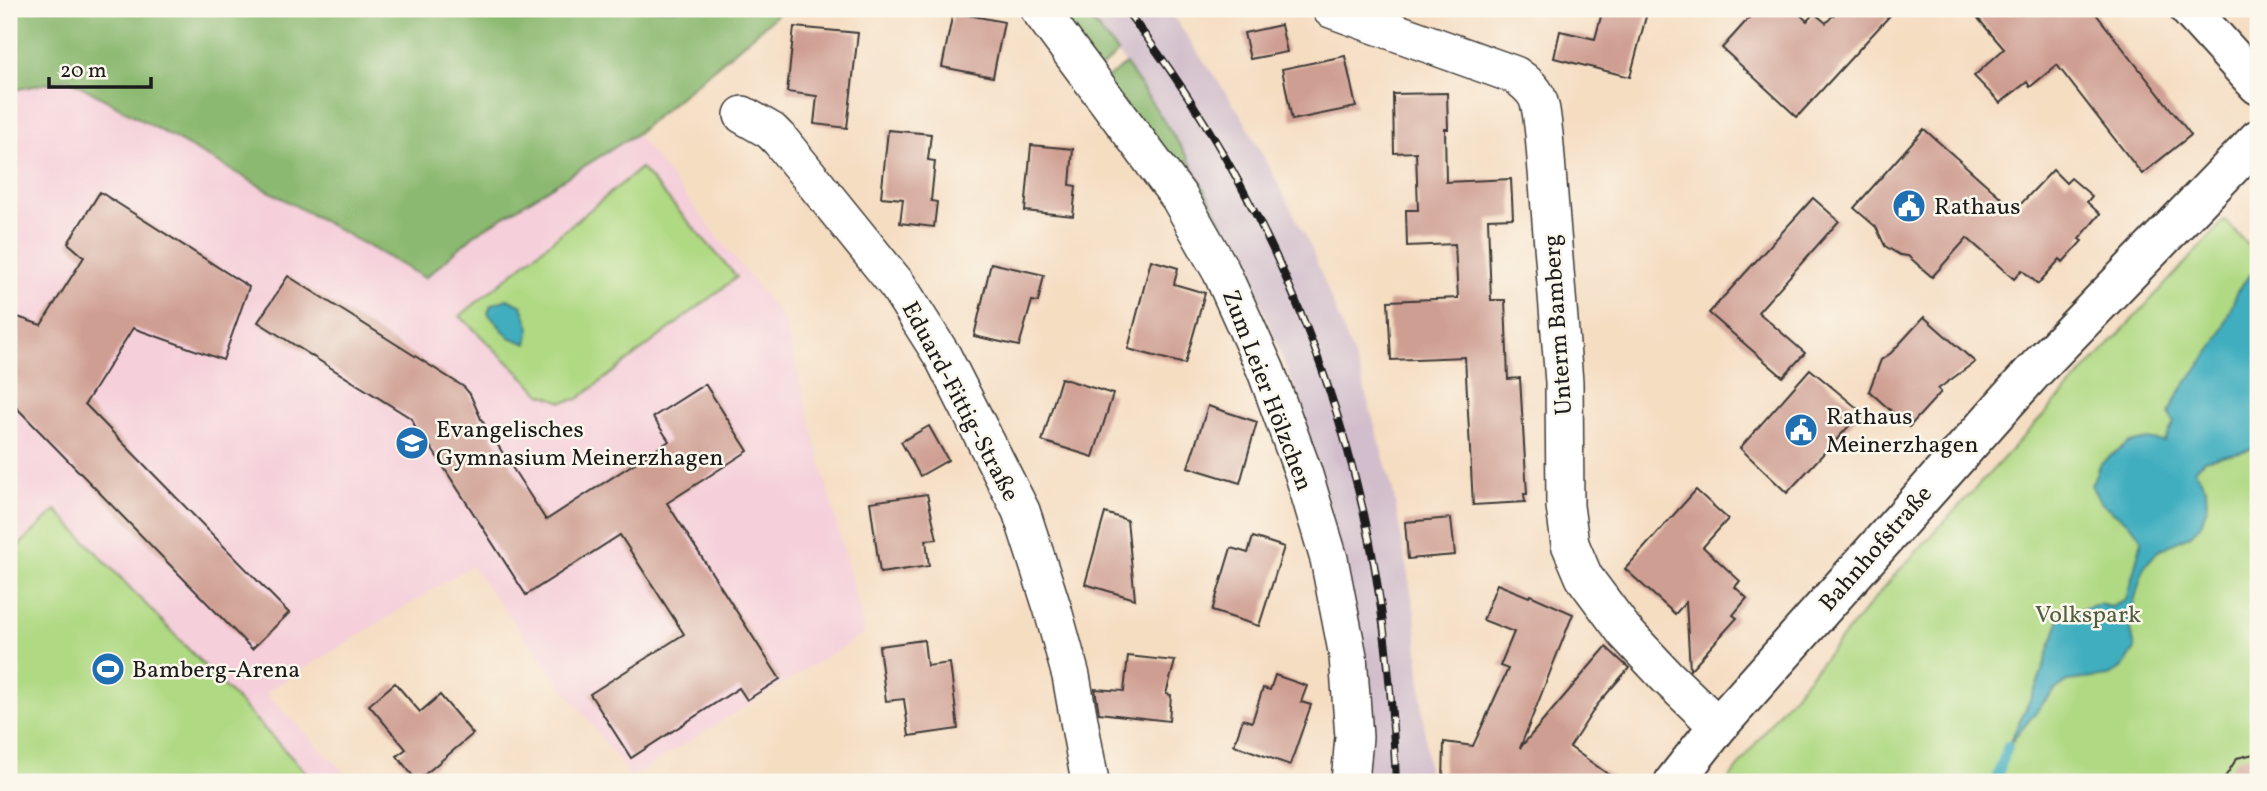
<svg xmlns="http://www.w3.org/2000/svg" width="2267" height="791" viewBox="0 0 2267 791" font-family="Vollkorn,serif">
<rect width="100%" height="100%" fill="#fbf7ec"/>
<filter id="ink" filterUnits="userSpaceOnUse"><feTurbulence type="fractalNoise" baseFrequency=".0143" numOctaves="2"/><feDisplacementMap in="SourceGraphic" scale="14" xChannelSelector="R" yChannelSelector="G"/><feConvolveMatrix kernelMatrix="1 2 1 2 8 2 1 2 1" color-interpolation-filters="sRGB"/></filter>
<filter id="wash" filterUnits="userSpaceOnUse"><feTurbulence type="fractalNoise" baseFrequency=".00686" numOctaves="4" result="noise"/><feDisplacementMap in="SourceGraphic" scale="28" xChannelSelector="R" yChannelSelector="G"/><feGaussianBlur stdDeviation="1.57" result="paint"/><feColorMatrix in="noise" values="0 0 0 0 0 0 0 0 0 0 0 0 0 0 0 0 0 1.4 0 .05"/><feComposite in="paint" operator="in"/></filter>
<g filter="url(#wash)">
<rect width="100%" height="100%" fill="#f5ddc2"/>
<path fill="#f5cfda" d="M68,79L425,278L474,235L636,134L784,320L865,633L631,777L471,566L265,693L354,782H9V91Z"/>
<path fill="#d1bdcb" d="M1082,9H1168L1243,118L1310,245L1360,373L1393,491L1415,615L1429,782H1363L1329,505L1297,395L1250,277L1187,156L1118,53Z"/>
<g fill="#b0d983" stroke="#667a50" stroke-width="2">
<path d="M641,168L737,277L578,399L562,402L541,394L460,316Z"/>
<path d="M2225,220L2258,256V782H1727L1775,717L1893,577Z"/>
<path d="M56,510L315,782H9V555Z"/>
</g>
<g fill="#8cb971" stroke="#546a46" stroke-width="2">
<path d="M9,9H784L636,134L474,235L425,278L68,79L9,91Z"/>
<path d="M1048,9H1082L1118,53L1096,72Z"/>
<path d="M1126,64L1187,156L1250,277L1103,81Z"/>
</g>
<g fill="#41aebf" stroke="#2e656e" stroke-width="2">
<path d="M2254,271L2258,272V448L2204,460L2195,470L2206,488L2207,507L2201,524L2191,535L2158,551L2144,567L2129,619L2135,649L2124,666L2109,676L2068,681L2052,692L2008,746L2037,685L2061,615L2099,604L2111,607L2126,600L2142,540L2132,526L2100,502L2091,485L2101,463L2129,443L2148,439L2164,442L2174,423L2169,414C2179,384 2205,364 2219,337C2232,311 2232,292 2254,271Z"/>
<path d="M507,299L522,306L530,328L527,344L509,337L488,313L491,305Z"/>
</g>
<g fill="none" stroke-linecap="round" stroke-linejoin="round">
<path stroke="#41aebf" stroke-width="10" d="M1995,782L2008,746"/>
</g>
<g id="blocks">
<g fill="#cf9e92">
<path d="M1603,9H1648L1630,77L1554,58L1560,31L1595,39Z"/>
<path d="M1757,9H1794L1807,21L1814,13L1826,23L1839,9H1896L1797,117L1722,48Z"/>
<path d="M1970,9H2092L2191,135L2142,174L2057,65L2030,87L2027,82L2000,103L1974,76L2004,49Z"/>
<path d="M953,12L1004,22L993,77L942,67Z"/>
<path d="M1281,25L1287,52L1250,59L1244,33Z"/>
<path d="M794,27L858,33L847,128L814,124L817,96L787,92Z"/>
<path d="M1345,56L1356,107L1292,120L1282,69Z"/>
<path d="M1447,93L1448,129H1445L1446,182L1511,179L1513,218L1488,219L1491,300H1505L1508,379L1520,378L1527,494H1524L1525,502L1473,505L1465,357L1391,360L1388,301L1458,298L1455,244L1407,246L1406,210H1418L1416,152L1394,153L1393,94Z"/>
<path d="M1924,129L2015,210L2053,170L2066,183L2071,178L2092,196L2087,202L2100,214L2079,239L2082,241L2063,262L2060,259L2038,284L2022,270L2014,279L1967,238L1932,277L1908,256L1900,255L1885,246L1876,227L1854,208Z"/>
<path d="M888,130L931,134L928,160L935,161L931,201L937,202L934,227L900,223L903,199L881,197Z"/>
<path d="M1031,145L1073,149L1070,185L1076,186L1073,216L1025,211Z"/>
<path d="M100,192L249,287L223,360L133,328L85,404L289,613L252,649L9,400V314L41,325L84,257L68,243Z"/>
<path d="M1813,198L1839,221L1758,312L1805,353L1783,377L1709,313Z"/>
<path d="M1151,260L1178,268L1174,284L1205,293L1185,364L1128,349Z"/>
<path d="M991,263L1044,275L1038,302L1032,301L1019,346L974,336Z"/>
<path d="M288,276L464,387L470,394L481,419L546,520L669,441L653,417L705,384L748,451L667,503L780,679L747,700L739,688L631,758L590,694L684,634L620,535L526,595L430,446L417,432L412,419L258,322Z"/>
<path d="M1924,317L1975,362L1938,389L1941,392L1909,427L1869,391L1881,360L1891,353Z"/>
<path d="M1810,369L1862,412L1787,493L1740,448Z"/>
<path d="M1061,378L1113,394L1093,457L1042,441Z"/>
<path d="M1208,406L1257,422L1240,483L1188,467Z"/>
<path d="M929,426L948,460L920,476L901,442Z"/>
<path d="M1696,490L1728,519L1703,547L1740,581L1735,587L1747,598L1733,615L1737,618L1690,670L1686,602L1675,614L1625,569Z"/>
<path d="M927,494L937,539L926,540L929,566L880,573L870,502Z"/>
<path d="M1105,513L1127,520L1135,599L1085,584Z"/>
<path d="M1451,518L1455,555L1408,559L1405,522Z"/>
<path d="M1253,537L1284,547L1259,626L1212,611L1231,548L1248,553Z"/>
<path d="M1497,584L1529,597L1530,595L1573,614L1520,748L1606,647L1629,668L1597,705L1570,747L1619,782H1443L1444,742L1473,746L1508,669L1500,666L1514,632L1483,620Z"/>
<path d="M924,640L927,666L950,663L958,729L909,736L904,699L886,701L879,646Z"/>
<path d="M1128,656L1175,661L1166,694L1171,695L1169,721L1099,713L1095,689L1124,691Z"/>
<path d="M1275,675L1307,686L1301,702L1311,705L1290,765L1234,745L1243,719L1252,722L1263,688L1270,690Z"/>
<path d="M395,683L420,712L440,695L473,734L417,781L397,756L406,749L369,705Z"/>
<path d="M2258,753V782H2222L2237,758Z"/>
</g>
</g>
</g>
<g filter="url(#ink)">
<use href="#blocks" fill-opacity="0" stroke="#3d3935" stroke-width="2"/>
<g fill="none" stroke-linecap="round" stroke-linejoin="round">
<defs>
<g id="street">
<path d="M1039,9L1179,197L1221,271L1266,371L1303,472L1329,559L1348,656L1354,737L1350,782"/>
<path d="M1331,9L1515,75C1542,93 1540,103 1544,134L1564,382L1565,506L1570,544L1584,577L1625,632L1667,677L1718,726"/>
<path d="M743,115L771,131L780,140L898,286L943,357L1021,511L1052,607L1071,676L1090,782"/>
</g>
<g id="secondary">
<path d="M2189,9L2258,85"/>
<path d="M1674,782L1718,726L2032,373L2258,139"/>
</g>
</defs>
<use href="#street" stroke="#3d3935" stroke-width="40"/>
<use href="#secondary" stroke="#3d3935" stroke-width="42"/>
<use href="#street" stroke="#fff" stroke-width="37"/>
<use href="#secondary" stroke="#fff" stroke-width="38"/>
<defs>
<path id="rail" d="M1125,9C1241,156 1322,331 1364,514C1384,601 1392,692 1396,782"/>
</defs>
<use href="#rail" stroke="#1c1c1c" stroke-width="8"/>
<use href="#rail" stroke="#fbf7ec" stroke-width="5" stroke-dasharray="16" stroke-linecap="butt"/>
</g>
</g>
<defs>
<symbol id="civic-disc" viewBox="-11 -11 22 22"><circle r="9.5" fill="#1f6fb2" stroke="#fbf7ec"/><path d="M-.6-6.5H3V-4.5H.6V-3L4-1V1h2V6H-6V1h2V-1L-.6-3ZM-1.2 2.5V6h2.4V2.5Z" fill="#fff"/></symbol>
<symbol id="school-disc" viewBox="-11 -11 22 22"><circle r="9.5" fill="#1f6fb2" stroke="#fbf7ec"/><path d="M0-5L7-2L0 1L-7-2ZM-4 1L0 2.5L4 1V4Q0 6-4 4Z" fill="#fff"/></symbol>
<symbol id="stadium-disc" viewBox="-11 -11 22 22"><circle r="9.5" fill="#1f6fb2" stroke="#fbf7ec"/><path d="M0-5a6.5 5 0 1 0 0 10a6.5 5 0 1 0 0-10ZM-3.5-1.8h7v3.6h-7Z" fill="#fff"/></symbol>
</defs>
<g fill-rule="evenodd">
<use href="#civic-disc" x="1890" y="187" width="38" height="38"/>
<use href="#civic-disc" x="1782" y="411" width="38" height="38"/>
<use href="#school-disc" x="393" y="424" width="38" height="38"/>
<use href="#stadium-disc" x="89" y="650" width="38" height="38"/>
</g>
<g text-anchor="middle" stroke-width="5" stroke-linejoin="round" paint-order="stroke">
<g font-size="24" fill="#1c1c1c" stroke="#fbf7ec" text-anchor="start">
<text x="1934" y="214">Rathaus</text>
<text x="1826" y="424">Rathaus<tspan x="1826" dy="28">Meinerzhagen</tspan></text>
<text x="436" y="437">Evangelisches<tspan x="436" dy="28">Gymnasium Meinerzhagen</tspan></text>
<text x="132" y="677">Bamberg-Arena</text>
</g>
<g font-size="24" fill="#1c1c1c" stroke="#fbf7ec">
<text transform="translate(1557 325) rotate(-94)" y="8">Unterm Bamberg</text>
<text transform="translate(1268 390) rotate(69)" y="8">Zum Leier Hölzchen</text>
<text transform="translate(961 401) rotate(62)" y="8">Eduard-Fittig-Straße</text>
<text transform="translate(1875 548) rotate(-49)" y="8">Bahnhofstraße</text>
</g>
<g font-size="24" fill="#505e40" stroke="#fbf7ec">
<text x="2088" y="622">Volkspark</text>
</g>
</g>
<rect width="2267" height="791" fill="none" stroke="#fbf7ec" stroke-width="35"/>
<path d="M49 77v10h102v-10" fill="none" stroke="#1c1c1c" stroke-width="3.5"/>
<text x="60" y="77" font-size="21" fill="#1c1c1c" stroke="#fbf7ec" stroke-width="5" paint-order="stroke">20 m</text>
</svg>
